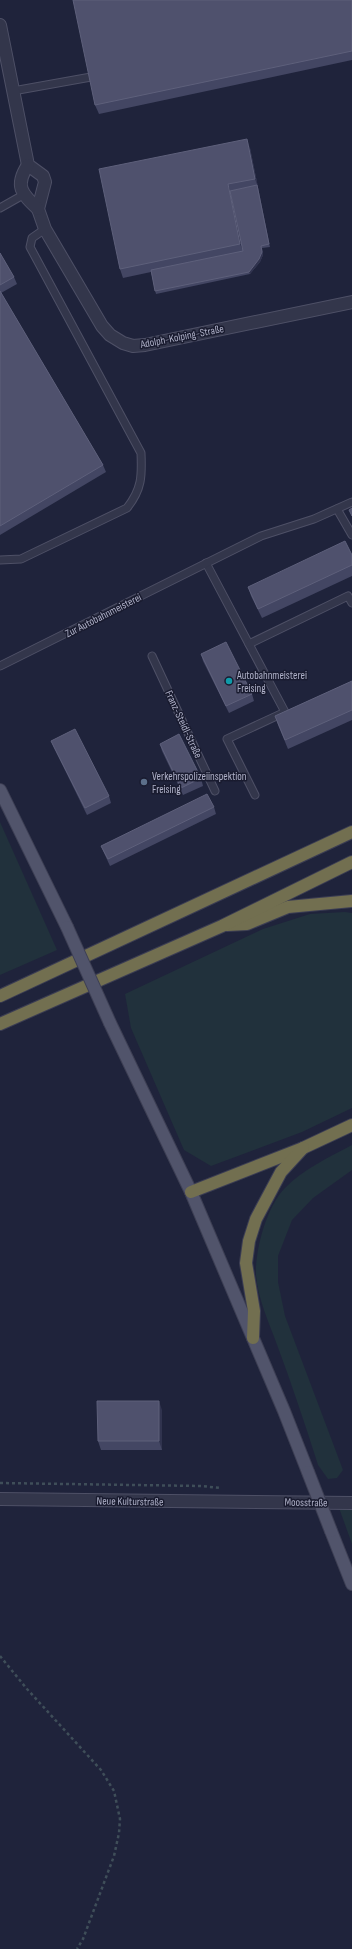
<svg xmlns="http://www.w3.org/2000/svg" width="352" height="1949" viewBox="0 0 352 1949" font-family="'Sofia Sans Condensed',sans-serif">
<rect width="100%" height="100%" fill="#1f233b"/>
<g fill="#21313c">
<path d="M0,822L57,950L0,975Z"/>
<path d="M345,912L352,913V1108L302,1132L211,1166L184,1150L131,1028L125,994L263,929L310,914Z"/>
<path d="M352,1145V1170L313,1198L292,1220L278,1256V1282L285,1316L343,1470L337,1478L328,1479L318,1465C305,1424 291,1382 276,1342C268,1320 258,1299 256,1275C255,1249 267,1206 285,1188C303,1169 330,1157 352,1145Z"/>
<path d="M339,1508H352V1544Z"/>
</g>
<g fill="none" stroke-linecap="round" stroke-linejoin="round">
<defs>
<g id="lane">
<path d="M13,91L91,77"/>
<path d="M0,208L23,195"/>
<path d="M337,509L352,535"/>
<path d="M0,560L21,559L127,508C142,489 142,476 141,453L30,247L32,238L45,229"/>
<path d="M206,563L285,712"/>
<path d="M249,644L348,596L352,603"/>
<path d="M152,656L215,791"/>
<path d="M0,666L261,536L314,519L352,502"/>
<path d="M255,795L227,739L283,713"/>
</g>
<g id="street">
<path d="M0,25L28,165L43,176L45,182L38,209L45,229L102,326L110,335L123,343L133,346L145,345L352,302"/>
<path d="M28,165C14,186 22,194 38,209"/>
<path d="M0,1499L352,1503"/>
</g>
<g id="primary">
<path d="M0,790L67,927"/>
<path d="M110,1023L191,1192L284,1411L308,1472"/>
<path d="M331,1531L352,1584"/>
</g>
<g id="highway">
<path d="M227,925L247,924L288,907L352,901"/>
<path d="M0,996L352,832"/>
<path d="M0,1024L222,926L352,862"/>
<path d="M191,1192L303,1148L352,1125"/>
<path d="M253,1338L254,1311L246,1263L249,1241L256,1219L281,1172L303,1148"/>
</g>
</defs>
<use href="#lane" stroke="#4e5066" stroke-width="9"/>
<use href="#street" stroke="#4e5066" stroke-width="14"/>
<use href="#primary" stroke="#3d3f54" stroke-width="14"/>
<use href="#highway" stroke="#3b3d53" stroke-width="14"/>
<g stroke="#3f4e59" stroke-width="2.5" stroke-dasharray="3 3" stroke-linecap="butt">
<path d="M0,1483L201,1486L221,1488"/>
<path d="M0,1656L27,1689L101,1770L114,1791L120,1819L119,1833L114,1856L83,1939L77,1949"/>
</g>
<use href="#lane" stroke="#33364b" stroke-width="7"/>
<use href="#street" stroke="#33364b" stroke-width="12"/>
<use href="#primary" stroke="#51546b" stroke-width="12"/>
<use href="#highway" stroke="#726f50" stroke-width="12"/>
<defs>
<g id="primary-bridge">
<path d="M67,927L110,1023"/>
<path d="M308,1472L331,1531"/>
</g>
</defs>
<use href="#primary-bridge" stroke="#3d3f54" stroke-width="14" stroke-linecap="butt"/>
<use href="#primary-bridge" stroke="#51546b" stroke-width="12"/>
</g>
<g fill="#434663">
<path d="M352,0V60L99,114L95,105Z"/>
<path d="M250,148L270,247L262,248L263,255L260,262L250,274L156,294L151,272L123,278L120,269Z"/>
<path d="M0,253L14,277L17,284L1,293L103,465L106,472L0,535Z"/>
<path d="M352,555V576L262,618L251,596L248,587Z"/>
<path d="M201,654L252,694L254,701L229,713L203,661Z"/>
<path d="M352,681V720L288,749L278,725L275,716Z"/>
<path d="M51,741L109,796L111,803L87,815L54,748Z"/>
<path d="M160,744L201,778L203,786L183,795L162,751Z"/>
<path d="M214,807L216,814L110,866L104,853L101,846Z"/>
<path d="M162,1410V1450H101L98,1441Z"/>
</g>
<g fill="#30334e">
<path d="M247,139L250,148L258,187L255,179Z"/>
<path d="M228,184L231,193L244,253L240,244Z"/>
<path d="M257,185L258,187L270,247L269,244Z"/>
<path d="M261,246L263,255L260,262L250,274L249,272Z"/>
<path d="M159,1401L162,1410V1450L159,1441Z"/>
</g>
<g fill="#4f516d" stroke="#5e607b">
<path d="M73,0H352V51L95,105Z"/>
<path d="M247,139L255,179L228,184L240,244L120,269L99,169Z"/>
<path d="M257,185L269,244L261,246L262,252L259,259L249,272L155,291L151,270L243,251L230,191Z"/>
<path d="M0,253L14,277L0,285Z"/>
<path d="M0,291L103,465L0,526Z"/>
<path d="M352,508V516L349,510Z"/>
<path d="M345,541L352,555V565L258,609L248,587Z"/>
<path d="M226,642L252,694L226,706L201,654Z"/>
<path d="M352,681V710L285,740L275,716Z"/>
<path d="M75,729L109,796L85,808L51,741Z"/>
<path d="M179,734L201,778L181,788L160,744Z"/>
<path d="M207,794L214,807L108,859L101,846Z"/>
<path d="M97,1401H159V1441H98Z"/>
</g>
<circle fill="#0f9aa8" stroke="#191b2f" stroke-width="1.5" cx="229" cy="681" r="4"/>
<circle fill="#5c6f8a" stroke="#191b2f" stroke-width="1.5" cx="144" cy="782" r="4"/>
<g text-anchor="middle" stroke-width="3" stroke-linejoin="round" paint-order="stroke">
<g font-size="11" fill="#aeb0c7" stroke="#191b2f">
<text transform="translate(182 336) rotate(-11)" y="4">Adolph-Kolping-Straße</text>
<text transform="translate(103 615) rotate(-27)" y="4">Zur Autobahnmeisterei</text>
<text transform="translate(184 724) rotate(65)" y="4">Franz-Steidl-Straße</text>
<text transform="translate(130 1501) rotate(1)" y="4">Neue Kulturstraße</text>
<text transform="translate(306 1502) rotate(1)" y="4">Moosstraße</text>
</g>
<g font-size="11" fill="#aeb0c7" stroke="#191b2f" text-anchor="start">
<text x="237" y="679">Autobahnmeisterei<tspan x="237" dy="13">Freising</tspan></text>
<text x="152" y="780">Verkehrspolizeiinspektion<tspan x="152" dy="13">Freising</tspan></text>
</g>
</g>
</svg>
